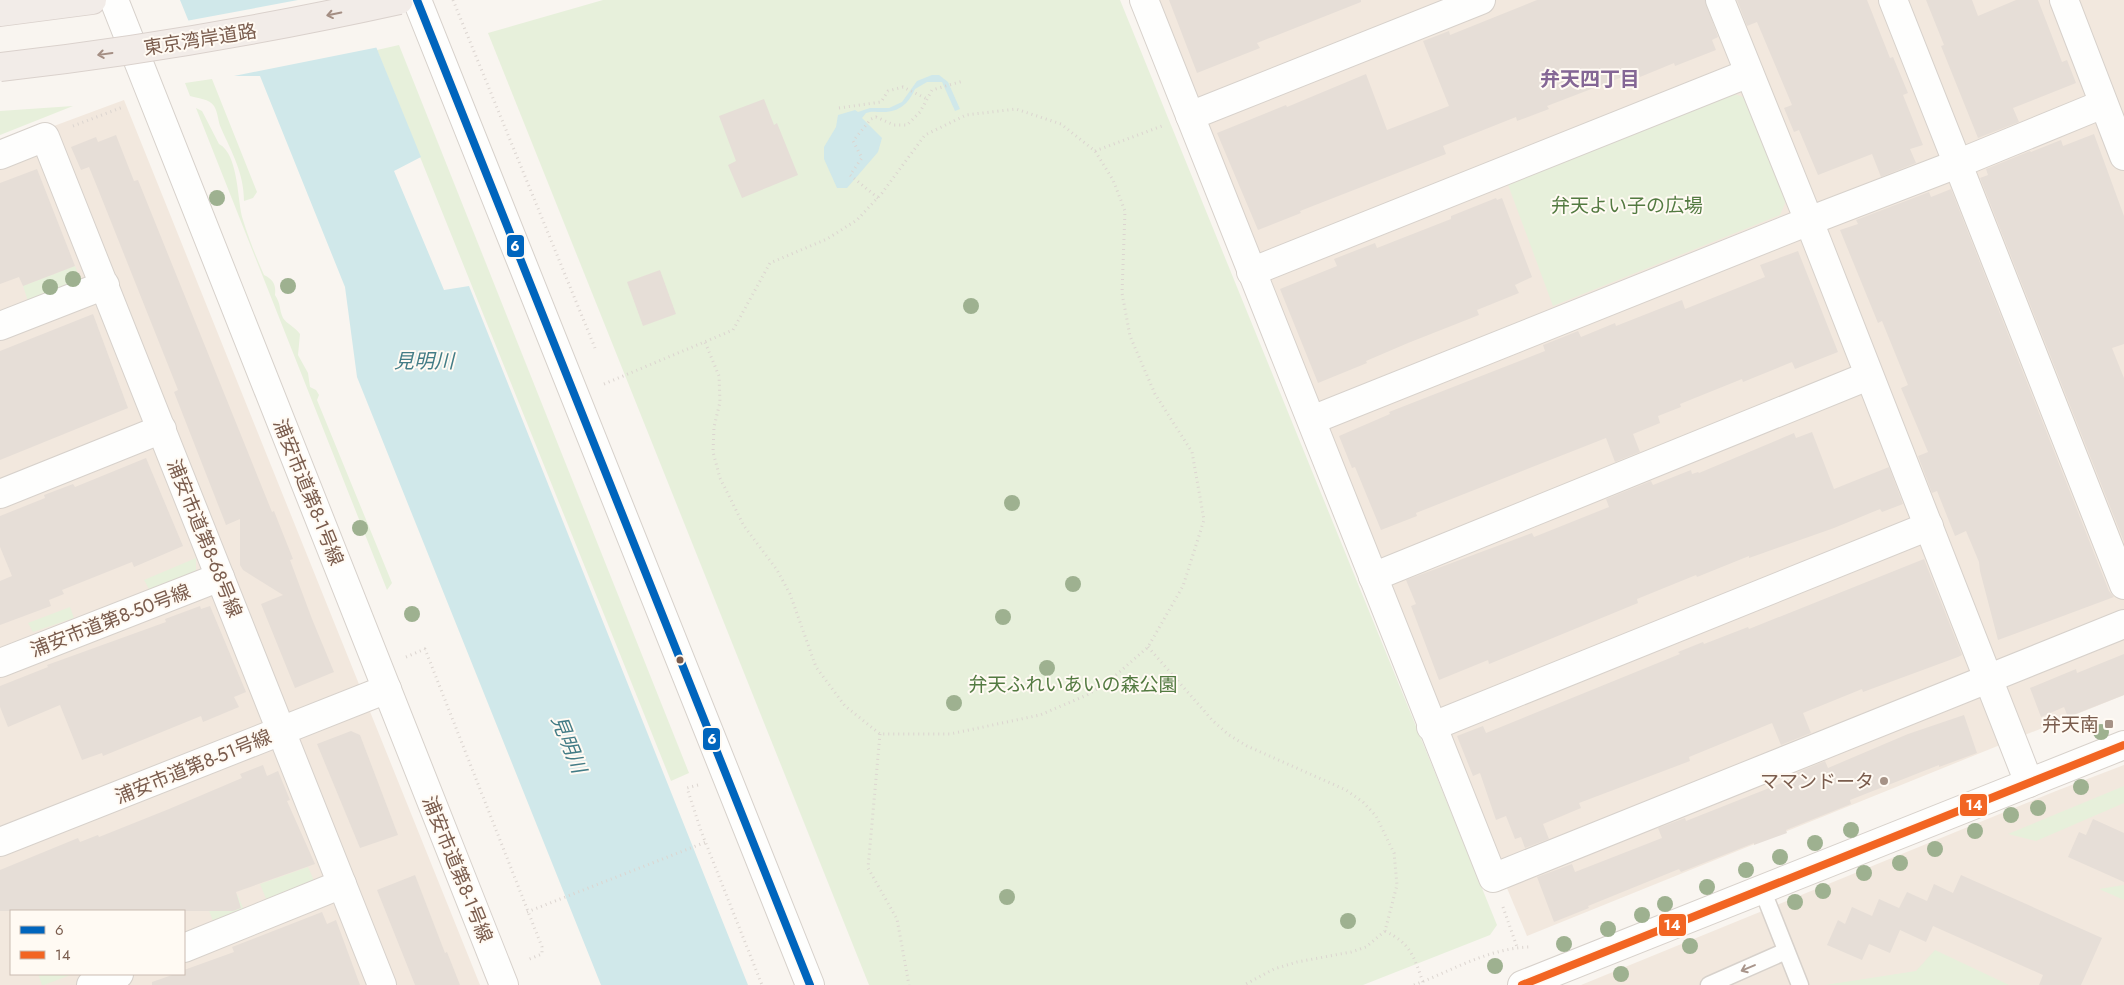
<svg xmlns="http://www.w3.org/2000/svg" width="2124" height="985" viewBox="0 0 2124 985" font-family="Jost,'Noto Sans JP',sans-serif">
<rect width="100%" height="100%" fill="#f9f5f0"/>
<g fill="#f2e8de" fill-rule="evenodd">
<path d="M1135,0H2124V695L1527,936Z"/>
<path d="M124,100L480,985H0V146ZM11,911H184V974H11Z"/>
<path d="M2124,765V985H1581L2056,791Z"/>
</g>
<g fill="#e7f0db">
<path d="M603,0H1120L1497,925L1490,935L1363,985H869L488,33Z"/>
<path d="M399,45L689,773L671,781L377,50Z"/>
<path d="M212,79L257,192L253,198L244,201C244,173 232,153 221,128C218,122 218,112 214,106C210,99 197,98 190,96L185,83Z"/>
<path d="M1732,93L1745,98L1786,201L1780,215L1553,306L1507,182Z"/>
<path d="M73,106L0,135V111Z"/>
<path d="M196,108L202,111L219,144C239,154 237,202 243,220C249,239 256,257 264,275C274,280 276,285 275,295C281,304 279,309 283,318C286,323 295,327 300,334L298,355L308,373L310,387L316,390L319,395L317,400L392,583L387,590Z"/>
<path d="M75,266L81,281L28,301L23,286Z"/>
<path d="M196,558V571L149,589L144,580Z"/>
<path d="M70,607L74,618L33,632L28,623Z"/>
<path d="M2124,786V803L2036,841L2008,834Z"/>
<path d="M308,867L315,883L267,901L260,884Z"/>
<path d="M2124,885V900L2099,889Z"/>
<path d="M237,894L244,910L214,923L207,906Z"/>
<path d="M1935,950L2009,985H1825L1916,971Z"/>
<path d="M38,974H73L44,985H42Z"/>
</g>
<g fill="#d0e8ea">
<path d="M180,0H357L421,157L394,171L444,290L469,286L748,985H601L357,377L345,287L260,76H211Z"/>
<path d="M932,75H939L948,82L960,109L955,111L942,82H927L915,89C909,103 899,113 881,112C875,112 872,111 866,113L862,118L882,138L878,152L847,188H837L824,159V147L836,127L838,115L855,110L858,112L870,108H889L902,102L917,81Z"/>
</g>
<path fill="#f9f5f0" d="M298,0H360L379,47L234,76L209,78L186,21Z"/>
<g fill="#e6ded7">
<path d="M1169,0H1361V2L1257,43L1260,48L1197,73Z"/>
<path d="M1537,0H1705L1718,37L1712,40L1716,50L1675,66L1674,63L1640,77L1638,71L1547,106L1549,109L1517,121L1516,117L1443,146L1446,154L1300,211L1301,213L1258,230L1217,133L1286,105L1287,107L1366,74L1387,130L1449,106L1423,41L1449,31L1450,35Z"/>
<path d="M1737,0H1867L1890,58L1893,57L1908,93L1903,95L1923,145L1910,149L1916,163L1881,177L1872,154L1818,175L1799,130L1794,132L1784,108L1792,105L1757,22L1747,26Z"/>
<path d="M1926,0H1972L1978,16L2016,0H2038L2062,62L2067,60L2076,83L2013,108L2019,122L1978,138L1941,46L1944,45Z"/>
<path d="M764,99L774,125L777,123L798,175L742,198L728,165L736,161L719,116Z"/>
<path d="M2094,134L2124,216V344L2112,348L2124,378V542L1980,178L1988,175L1986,169L2030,151L2031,152L2061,140L2063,146Z"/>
<path d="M116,135L134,181L138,180L272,512L274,511L293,559L290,560L312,619L334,672L295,688L261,604L283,595L243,570L240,565V519L226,525L174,392L178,390L98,189L89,167L81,170L71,147L96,137L98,142Z"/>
<path d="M37,169L75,266L23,286L19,277L0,284V183Z"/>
<path d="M1951,189L2109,591L2114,597L1998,640L1980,571L1979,562L1966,531L1955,536L1937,491L1932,493L1918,456L1928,452L1901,388L1908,385L1882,321L1878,323L1840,230L1858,224L1856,220L1929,192L1931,197Z"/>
<path d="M1496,198L1497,200L1502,198L1532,277L1515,285L1519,293L1477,310L1479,315L1408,343L1366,361L1367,363L1318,383L1280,289L1337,266L1334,259L1375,243L1377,248L1451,219V216Z"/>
<path d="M1798,251L1838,352L1795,369L1792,362L1743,382L1742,379L1680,404L1681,407L1658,416L1660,423L1633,434L1640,452L1615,462L1606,438L1416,513L1417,516L1381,530L1355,467L1352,468L1339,436L1390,414L1389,412L1545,351L1543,345L1578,331L1581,337L1615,323L1616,326L1682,300L1685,309L1765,277L1760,265Z"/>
<path d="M660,270L676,314L643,326L627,282Z"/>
<path d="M93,314L128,408L0,460V351Z"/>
<path d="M1812,432L1834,489L1889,467L1903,504L1882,512L1880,509L1834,528L1749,558V556L1697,577L1696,575L1637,599L1638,603L1526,649L1489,664L1488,660L1439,680L1411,606L1416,604L1406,580L1532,533L1534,537L1609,507L1606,499L1651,481L1653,485L1691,470L1692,474L1698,472L1699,473L1794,433L1796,438Z"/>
<path d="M146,458L183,546L134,567L132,562L62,590L64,594L49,600L51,606L0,625V581L12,576L0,547V516L45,498L44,495L73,484L75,487Z"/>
<path d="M1924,559L1962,655L1958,657L1863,692L1862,689L1803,713L1811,733L1781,745L1772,723L1689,757L1690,761L1579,803L1581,808L1543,824L1549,839L1525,848L1521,837L1515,839L1506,816L1496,820L1480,773L1473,776L1457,736L1483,726L1486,733L1680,654L1678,652L1703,642L1704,644L1748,627L1749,629Z"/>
<path d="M200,606L201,609L210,606L246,692L234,697L239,707L203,722L201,716L103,756L102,753L82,760L60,705L8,727L0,707V686L48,667L47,665L166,622L165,619Z"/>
<path d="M2124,654V695L2068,717L2064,707L2041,717L2030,688L2076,669L2077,673Z"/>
<path d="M1964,715L1977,753L1939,767V765L1850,800L1851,804L1786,830L1787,833L1754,845V843L1681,872L1679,869L1588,906L1589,908L1554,922L1537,877L1572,864L1575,872L1662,838L1658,828L1685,818L1686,821L1792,779L1791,775L1825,761L1828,768L1908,734Z"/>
<path d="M351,731L360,735L398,835L360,848L317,744Z"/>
<path d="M263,765L267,776L278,771L290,800L287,801L315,864L236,892L241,908L233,911H0V870L78,838L80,842L98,835L99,837L169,809L242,778L240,774Z"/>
<path d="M2093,819L2124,833V882L2068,857L2079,832L2086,835Z"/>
<path d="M415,875L445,953L447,952L460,985H415L377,890Z"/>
<path d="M1961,875L2102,938L2081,985H2039L2043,975L1933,926L1926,942L1900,930L1890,953L1869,944L1862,960L1827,945L1838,920L1845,924L1852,907L1872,916L1879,899L1899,908L1907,892L1927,901L1934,884L1953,893Z"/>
<path d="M322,912L327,924L336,920L360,985H152V982L175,974H184V970L234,952L232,947Z"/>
</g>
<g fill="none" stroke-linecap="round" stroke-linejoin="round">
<defs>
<g id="service">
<path d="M1762,889L1800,985"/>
<path d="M1709,985L1786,951"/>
</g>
<g id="minor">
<path d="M1144,0L1493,878L2124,624"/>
<path d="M1720,0L1809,221L2029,783"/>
<path d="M1893,0L2124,585"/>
<path d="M2064,0L2124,156"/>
<path d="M1190,116L1481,0"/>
<path d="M0,155L45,137L382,985"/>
<path d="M1251,272L1749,73"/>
<path d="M0,326L105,285"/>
<path d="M1312,420L1809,221L1957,164L2103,104"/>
<path d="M0,494L162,429"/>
<path d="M1373,577L1868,376"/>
<path d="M0,663L220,577"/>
<path d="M1431,727L1929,526"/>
<path d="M184,948L342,884"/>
<path d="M91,985L119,974"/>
</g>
<g id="tertiary">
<path d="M114,0L504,985"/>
<path d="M417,0L810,985"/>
<path d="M0,842L387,689"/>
<path d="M1522,985L2124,745"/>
</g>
<path id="trunk" d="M0,12L92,0"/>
</defs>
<use href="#service" stroke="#d7d1cb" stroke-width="19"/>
<use href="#minor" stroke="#d7d1cb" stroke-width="30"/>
<use href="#tertiary" stroke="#d7d1cb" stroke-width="30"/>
<use href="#trunk" stroke="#dad1cc" stroke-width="30"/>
<g stroke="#dcd5d0" stroke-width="3" stroke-dasharray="1 4" stroke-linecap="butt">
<path d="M453,0L595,348"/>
<path d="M839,108L881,102L888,91L903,87L927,99"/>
<path d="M73,126L123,107"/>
<path d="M1095,151L1162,126"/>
<path d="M878,198L850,175L862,158L853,141L871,119L876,117L894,125H907L920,112L932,90L963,81"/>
<path d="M604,384L733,330L770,263L827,239L857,220L882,193L925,135L966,115L1016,109L1061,124L1095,151L1113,180L1125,211L1122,293L1130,336L1155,394L1192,452L1204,520L1183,586L1148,647L1108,682L1087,695L1040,715L950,734H880L845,706L816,667L790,594L777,570L744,526L720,478L713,452L714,427L720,402L719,376L705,342"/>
<path d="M1148,647L1213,721L1229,735L1247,746L1346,790L1363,802L1376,816L1394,853L1397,885L1385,931L1366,947L1351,952L1297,962L1274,969L1244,985"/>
<path d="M406,657L425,649L542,947V954L527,960"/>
<path d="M880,734L868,868L897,919L909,985"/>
<path d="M698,785L687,788L701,831L762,985"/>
<path d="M1503,907L1517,947"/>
<path d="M527,912L706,842"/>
<path d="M1385,931C1411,944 1413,955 1423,982"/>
<path d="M1414,985C1451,971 1491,947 1532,947"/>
</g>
<use href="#service" stroke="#fefefd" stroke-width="16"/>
<use href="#minor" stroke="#fefefd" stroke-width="28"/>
<use href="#tertiary" stroke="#fefefd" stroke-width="28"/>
<use href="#trunk" stroke="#f2ece8" stroke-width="28"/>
<defs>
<path id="trunk-bridge" d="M0,67C134,52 267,29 399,0"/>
</defs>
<use href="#trunk-bridge" stroke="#dad1cc" stroke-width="30" stroke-linecap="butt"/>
<use href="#trunk-bridge" stroke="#f2ece8" stroke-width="28"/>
<defs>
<path id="bus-1" d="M417,0L810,985"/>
<path id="bus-2" d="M1522,985L2124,745"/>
</defs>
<use href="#bus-1" stroke="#fffaf3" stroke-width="11"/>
<use href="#bus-2" stroke="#fffaf3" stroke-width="11"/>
<use href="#bus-1" stroke="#0065bd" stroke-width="8"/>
<use href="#bus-2" stroke="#f26522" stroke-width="8"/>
</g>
<g fill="#9eb190">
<circle cx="217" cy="198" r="8"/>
<circle cx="73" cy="279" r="8"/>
<circle cx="288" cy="286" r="8"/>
<circle cx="50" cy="287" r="8"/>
<circle cx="971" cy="306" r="8"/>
<circle cx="1012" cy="503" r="8"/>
<circle cx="360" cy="528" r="8"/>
<circle cx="1073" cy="584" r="8"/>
<circle cx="412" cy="614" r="8"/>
<circle cx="1003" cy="617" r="8"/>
<circle cx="1047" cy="668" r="8"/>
<circle cx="954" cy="703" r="8"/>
<circle cx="2101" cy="732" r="8"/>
<circle cx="2081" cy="787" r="8"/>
<circle cx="2038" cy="808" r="8"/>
<circle cx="2011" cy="815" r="8"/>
<circle cx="1851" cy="830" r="8"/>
<circle cx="1975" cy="831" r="8"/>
<circle cx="1815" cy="843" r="8"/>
<circle cx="1935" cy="849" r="8"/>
<circle cx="1780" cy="857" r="8"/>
<circle cx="1900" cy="863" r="8"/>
<circle cx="1746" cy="870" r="8"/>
<circle cx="1864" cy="873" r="8"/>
<circle cx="1707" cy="887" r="8"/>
<circle cx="1823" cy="891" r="8"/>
<circle cx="1007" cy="897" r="8"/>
<circle cx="1795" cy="902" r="8"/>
<circle cx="1665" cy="904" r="8"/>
<circle cx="1642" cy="915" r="8"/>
<circle cx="1348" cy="921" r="8"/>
<circle cx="1608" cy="929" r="8"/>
<circle cx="1564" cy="944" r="8"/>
<circle cx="1690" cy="946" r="8"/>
<circle cx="1495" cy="966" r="8"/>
<circle cx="1621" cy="974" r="8"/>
</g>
<defs><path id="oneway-shaft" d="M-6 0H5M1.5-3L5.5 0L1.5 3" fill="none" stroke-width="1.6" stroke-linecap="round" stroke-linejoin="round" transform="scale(1.25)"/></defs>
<g stroke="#a48e83">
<use href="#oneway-shaft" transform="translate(334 14) rotate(168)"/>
<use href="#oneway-shaft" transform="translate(105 54) rotate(172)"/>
</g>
<use stroke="#a8958b" href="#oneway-shaft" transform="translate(1748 968) rotate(157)"/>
<circle fill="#7a5c4d" stroke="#fffaf3" stroke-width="2" cx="680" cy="660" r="4.5"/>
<g fill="#a69286" stroke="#fffaf3" stroke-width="2">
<rect x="2104" y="719" width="10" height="10" rx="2.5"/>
<circle cx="1884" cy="781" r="5"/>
</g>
<g text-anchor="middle" stroke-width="4" stroke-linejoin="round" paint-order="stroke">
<g font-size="19" fill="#7a5c4d" stroke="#fffaf3">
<text transform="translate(200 39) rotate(-9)" y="7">東京湾岸道路</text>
<text transform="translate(309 492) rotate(68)" y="7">浦安市道第8-1号線</text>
<text transform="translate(205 538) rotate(68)" y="7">浦安市道第8-68号線</text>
<text transform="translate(110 620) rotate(-21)" y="7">浦安市道第8-50号線</text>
<text transform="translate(193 766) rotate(-22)" y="7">浦安市道第8-51号線</text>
<text transform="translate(458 869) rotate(68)" y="7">浦安市道第8-1号線</text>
</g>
<g font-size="19" fill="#537a41" stroke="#fffaf3">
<text x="1627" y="212">弁天よい子の広場</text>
<text x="1073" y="691">弁天ふれいあいの森公園</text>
</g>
<g font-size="19" fill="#7a5c4d" stroke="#fffaf3" text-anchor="end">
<text x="2099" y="731">弁天南</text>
<text x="1874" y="788">ママンドータ</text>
</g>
<g font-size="20" font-weight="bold" fill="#846695" stroke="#fffaf3">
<text x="1590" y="86">弁天四丁目</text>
</g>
<g font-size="20" font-style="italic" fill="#437c86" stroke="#fffaf3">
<text x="424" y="368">見明川</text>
<text transform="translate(569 744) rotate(68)" y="7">見明川</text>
</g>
</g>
<g stroke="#fffaf3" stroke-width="2">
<rect x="506" y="234" width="19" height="24" rx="5" fill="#0065bd"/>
<rect x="702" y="727" width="19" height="24" rx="5" fill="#0065bd"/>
<rect x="1959" y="793" width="29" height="24" rx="5" fill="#f26522"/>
<rect x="1658" y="913" width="29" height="24" rx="5" fill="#f26522"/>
</g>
<g font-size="14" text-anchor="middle" font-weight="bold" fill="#fff">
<text x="515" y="251">6</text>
<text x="712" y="744">6</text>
<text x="1974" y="810">14</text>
<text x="1672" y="930">14</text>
</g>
<rect x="10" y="910" width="175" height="65" fill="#fffaf3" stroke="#cabbb1"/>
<rect x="20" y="926" width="25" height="8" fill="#0065bd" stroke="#cabbb1"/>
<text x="55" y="935" font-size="15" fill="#7a5c4d">6</text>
<rect x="20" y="951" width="25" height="8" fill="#f26522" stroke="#cabbb1"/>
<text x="55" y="960" font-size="15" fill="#7a5c4d">14</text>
</svg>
